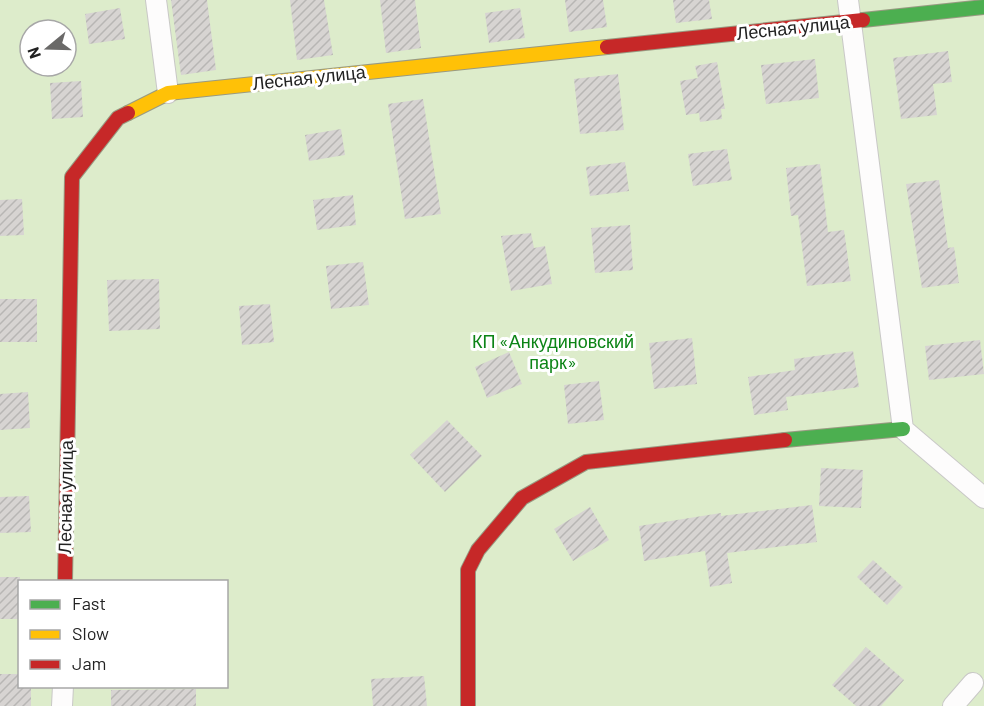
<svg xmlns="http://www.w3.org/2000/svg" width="984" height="706" viewBox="0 0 984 706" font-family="Barlow,sans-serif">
<defs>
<pattern id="building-hatch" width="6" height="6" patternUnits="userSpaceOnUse" patternTransform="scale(1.5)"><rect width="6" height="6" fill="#d7d4d2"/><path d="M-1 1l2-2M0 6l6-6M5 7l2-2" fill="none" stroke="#b8b6b4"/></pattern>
</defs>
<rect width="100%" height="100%" fill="#f0eeeb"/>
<path fill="#ddeccb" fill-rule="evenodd" d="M0,0H984V706H0ZM30,30H66V66H30ZM20,582H226V686H20Z"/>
<g fill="url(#building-hatch)">
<path d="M171,0H207L216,70L181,75Z"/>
<path d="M290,0H324L333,55L297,60Z"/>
<path d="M380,0H415L421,48L386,53Z"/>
<path d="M565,0H603L607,27L569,32Z"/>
<path d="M673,0H709L712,19L676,23Z"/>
<path d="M120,8L125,39L89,44L85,14Z"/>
<path d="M520,8L525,38L489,43L485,13Z"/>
<path d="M948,51L952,82L933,84L937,115L901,119L893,58Z"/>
<path d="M815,59L819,98L766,104L761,65Z"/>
<path d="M717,62L725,109H721L722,119L700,122L699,113L686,115L680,81L698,78L695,66Z"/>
<path d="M618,74L624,130L580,134L574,79Z"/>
<path d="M81,81L83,117L52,119L50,83Z"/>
<path d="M423,99L441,214L405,219L388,104Z"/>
<path d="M341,129L345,155L309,161L305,135Z"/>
<path d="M727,149L732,180L693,186L688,154Z"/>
<path d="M625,162L629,191L590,196L586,167Z"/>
<path d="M820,164L828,232L844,230L851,281L807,286L798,215L791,216L786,168Z"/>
<path d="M939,180L948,248L954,247L959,283L922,288L906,184Z"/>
<path d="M353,195L356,225L317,230L313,200Z"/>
<path d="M22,199L24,235L0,236V200Z"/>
<path d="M630,225L633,270L595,273L591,228Z"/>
<path d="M531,233L534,248L545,246L552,284L511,291L501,236Z"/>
<path d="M363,262L369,305L331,309L326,266Z"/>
<path d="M159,279L160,329L109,331L107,280Z"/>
<rect x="0" y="299" width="37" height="43"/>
<path d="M270,304L274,342L242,345L239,306Z"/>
<path d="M692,338L697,384L654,389L649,343Z"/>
<path d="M980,340L984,374L929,380L925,346Z"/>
<path d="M853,351L859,387L786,397L788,410L754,415L748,377L795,370L794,359Z"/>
<path d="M509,352L522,384L487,398L475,367Z"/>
<path d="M599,381L604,420L568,424L564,385Z"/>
<path d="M28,392L30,428L0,430V394Z"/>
<path d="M447,420L482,456L445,492L410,455Z"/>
<path d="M821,468L863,470L861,508L819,506Z"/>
<path d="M29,496L31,532L0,533V497Z"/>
<path d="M812,505L817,542L727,553L732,583L710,587L705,551L644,561L639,526L721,513V516Z"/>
<path d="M590,507L609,540L573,561L554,529Z"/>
<path d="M873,560L903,587L887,605L857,577Z"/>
<rect x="0" y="577" width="20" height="42"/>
<path d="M866,647L904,680L881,706H856L832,685Z"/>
<path d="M0,674H20V687H31V706H0Z"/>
<path d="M424,676L427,706H373L371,679Z"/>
<path d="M196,689V706H111V690Z"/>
</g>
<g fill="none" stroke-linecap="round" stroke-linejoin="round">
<defs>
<g id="street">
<path d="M156,0L168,93"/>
<path d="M848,0L903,429L984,498"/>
<path d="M62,706L63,686"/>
<path d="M953,706L973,683"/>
</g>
<g id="fast">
<path d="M863,20L984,7"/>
<path d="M785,440L903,429"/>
</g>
<path id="slow" d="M128,113L168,93L607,47"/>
<g id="jam">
<path d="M607,47L863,20"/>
<path d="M65,582L72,177L118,118L128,113"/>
<path d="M468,706V570L478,550L522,498L586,462L785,440"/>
</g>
</defs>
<use href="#street" stroke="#c9c8c7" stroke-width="22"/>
<use href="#fast" stroke="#999a82" stroke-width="16"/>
<use href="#slow" stroke="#999a82" stroke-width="16"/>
<use href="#jam" stroke="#999a82" stroke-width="16"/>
<use href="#street" stroke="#fdfcfc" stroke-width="20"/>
<use href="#fast" stroke="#4caf50" stroke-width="14"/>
<use href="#slow" stroke="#ffc107" stroke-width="14"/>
<use href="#jam" stroke="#c62828" stroke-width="14"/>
</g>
<g text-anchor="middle" stroke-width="6" stroke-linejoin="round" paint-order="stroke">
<g font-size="18" fill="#222" stroke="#fff">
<text transform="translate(793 28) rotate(-6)" y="6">Лесная улица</text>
<text transform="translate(309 78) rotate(-6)" y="6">Лесная улица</text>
<text transform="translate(66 497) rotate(-89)" y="6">Лесная улица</text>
</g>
<g font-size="18" fill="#0c8416" stroke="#fff">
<text x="553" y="348">КП «Анкудиновский<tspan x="553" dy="21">парк»</tspan></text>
</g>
</g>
<rect x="18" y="580" width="210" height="108" fill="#ffffff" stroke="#a7a7a7" stroke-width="1.5"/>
<rect x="30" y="600" width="30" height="9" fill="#4caf50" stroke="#a7a7a7" stroke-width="1.5"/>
<text x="72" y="610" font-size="18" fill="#222222">Fast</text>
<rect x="30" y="630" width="30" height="9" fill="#ffc107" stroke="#a7a7a7" stroke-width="1.5"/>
<text x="72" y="640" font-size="18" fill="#222222">Slow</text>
<rect x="30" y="660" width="30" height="9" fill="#c62828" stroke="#a7a7a7" stroke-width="1.5"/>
<text x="72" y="670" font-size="18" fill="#222222">Jam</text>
<g transform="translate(48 48) rotate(251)"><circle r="28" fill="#ffffff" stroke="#a7a7a7" stroke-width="1.5"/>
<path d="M0-4.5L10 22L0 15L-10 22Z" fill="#6a6968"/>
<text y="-9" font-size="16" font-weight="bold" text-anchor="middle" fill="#222222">N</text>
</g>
</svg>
